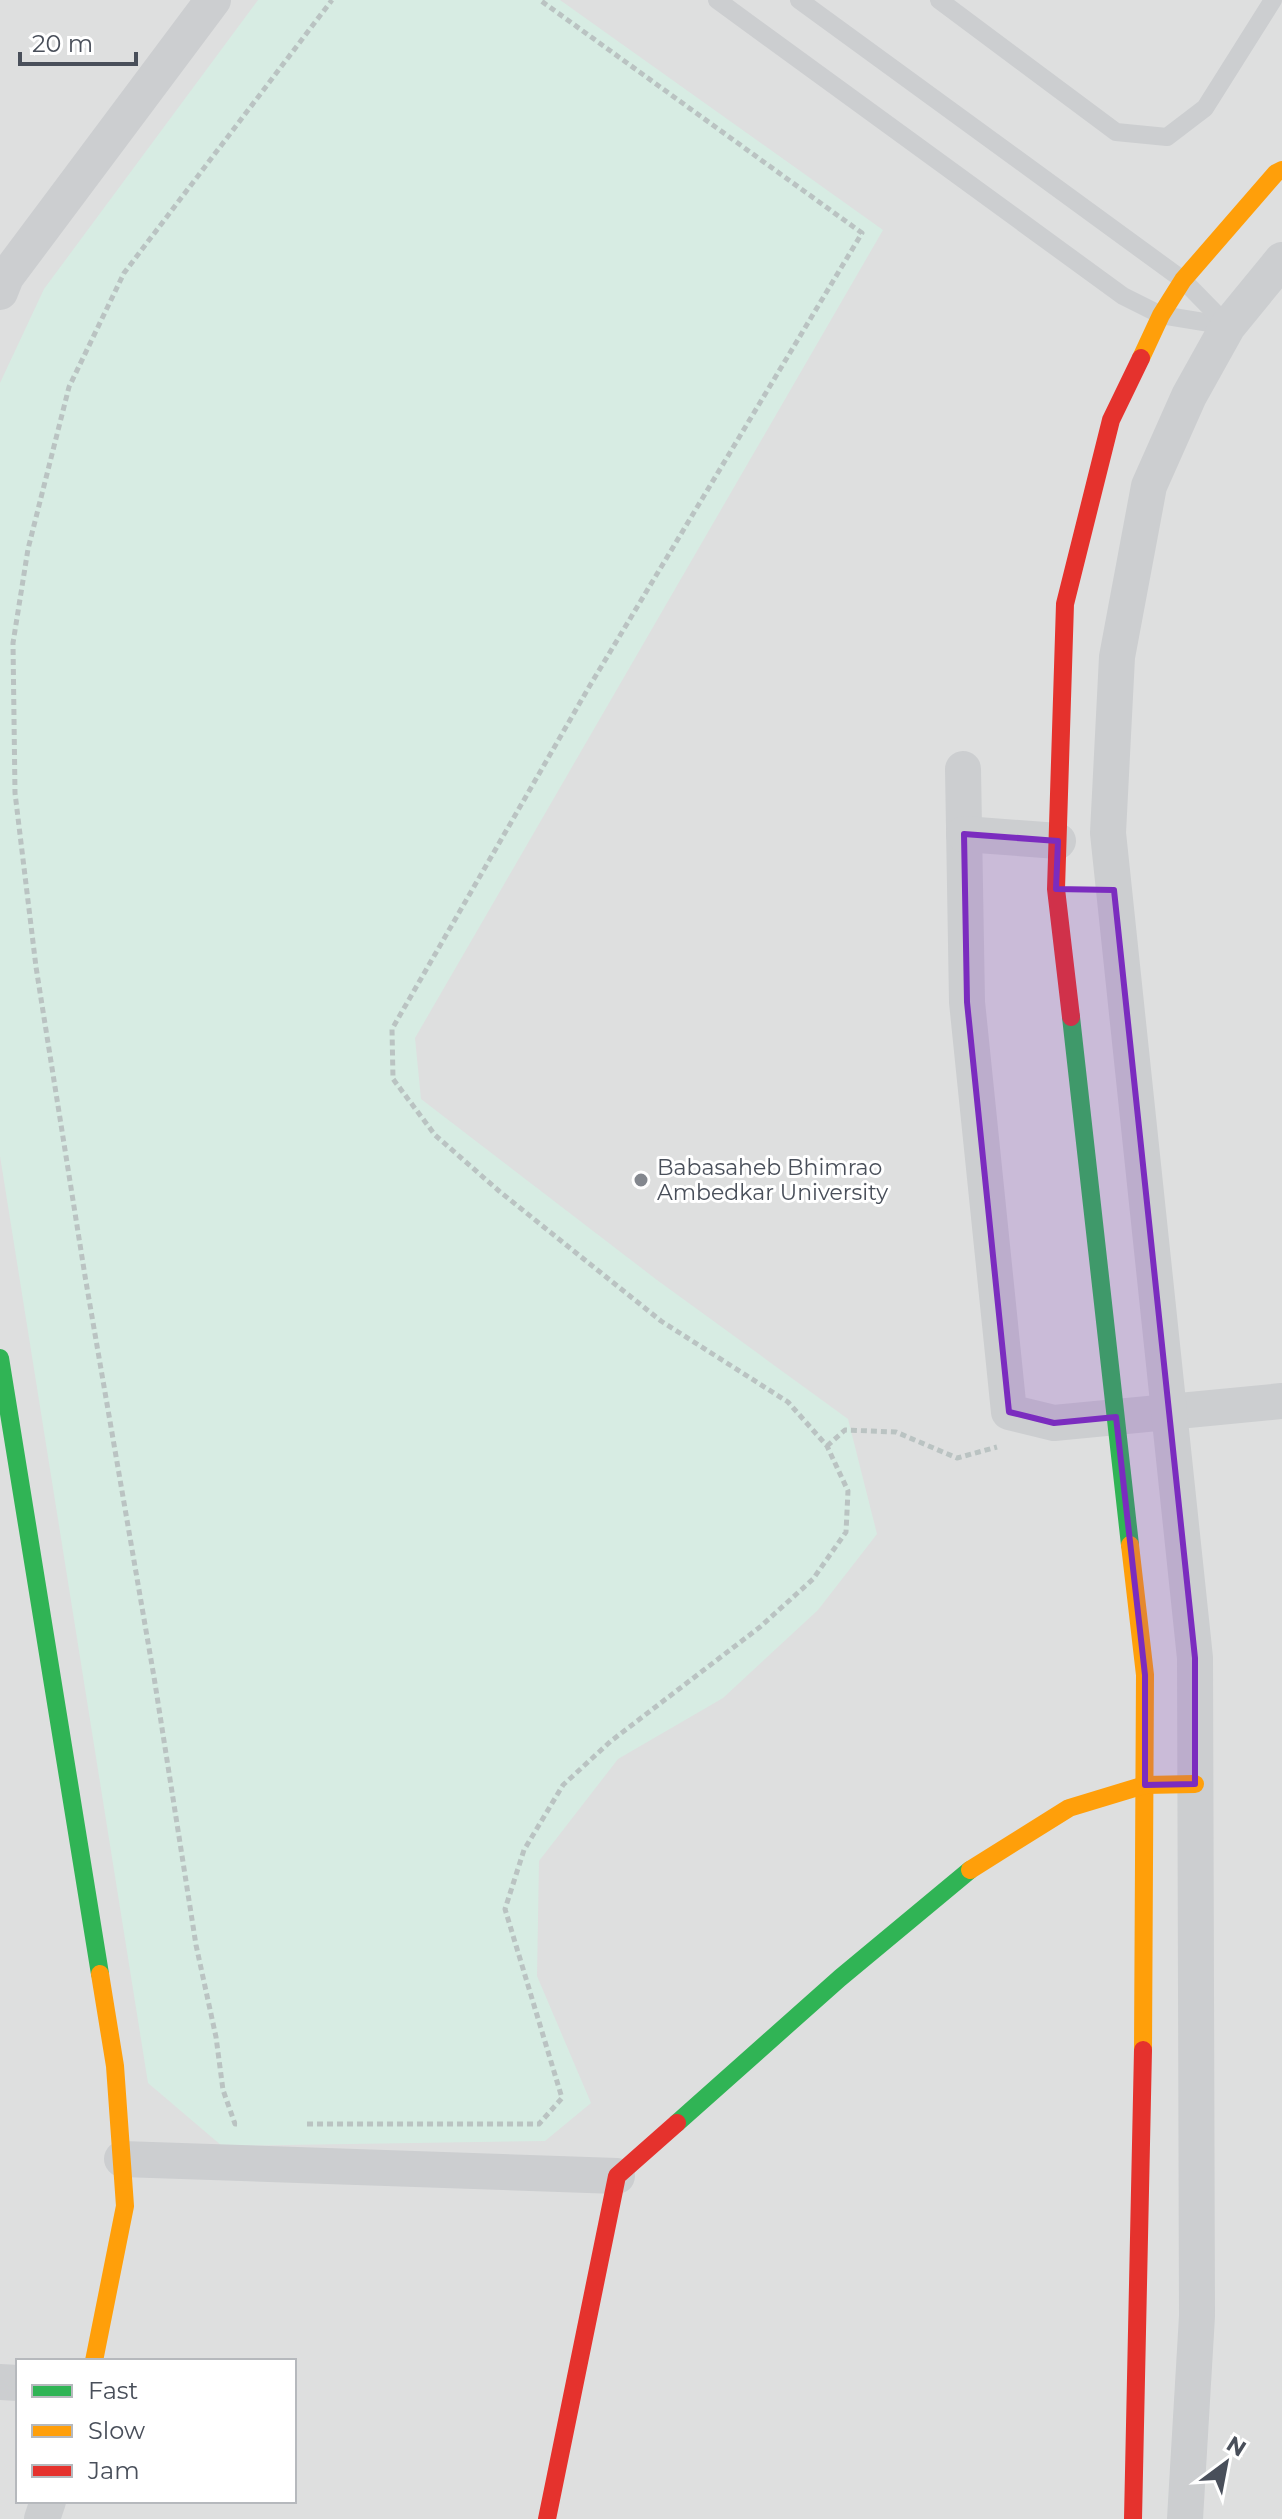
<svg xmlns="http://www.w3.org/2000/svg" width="1282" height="2519" viewBox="0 0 1282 2519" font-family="Montserrat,sans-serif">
<rect width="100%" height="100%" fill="#f0f0f0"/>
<path fill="#dedfdf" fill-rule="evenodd" d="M0,0H1282V2519H0ZM18,2361H294V2501H18Z"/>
<path fill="#d7ece3" d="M258,0H560L883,230L415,1038L421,1099L657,1280L848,1419L877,1534L818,1610L723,1698L618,1759L539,1861L537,1976L591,2103L545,2141L222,2146L148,2083L0,1156V383L44,289Z"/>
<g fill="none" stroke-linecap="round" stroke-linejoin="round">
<g stroke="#bac3c2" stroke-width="5" stroke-dasharray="6 4" stroke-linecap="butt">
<path d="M827,1446L845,1430L896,1432L957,1458L997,1447"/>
<path d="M237,2124H235L223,2090L216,2037L196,1945L154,1677L85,1276L36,967L15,793L13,643L28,549L69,387L124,273L332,0"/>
<path d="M307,2124H539L562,2098L505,1909L524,1850L563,1785L611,1741L760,1627L813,1579L846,1532L848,1491L827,1446L788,1402L661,1321L499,1191L435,1135L393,1079L392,1029L589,687L862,233L540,0"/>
</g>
<g stroke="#ccced0" stroke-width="18">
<path d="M717,0L1123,296L1161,315L1228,326"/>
<path d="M799,0L1183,280L1228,326"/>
<path d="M939,0L1116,132L1167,137L1205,108L1273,0"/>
</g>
<g stroke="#ccced0" stroke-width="36">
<path d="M0,292L6,277L213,0"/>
<path d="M963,769L967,1002L1009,1412L1054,1423L1282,1401"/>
<path d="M964,834L1058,841"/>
<path d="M122,2159L617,2176"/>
<path d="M0,2382L18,2383"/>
<path d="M42,2519L48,2501"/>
<path d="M1185,2519L1197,2316L1195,1658L1108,833L1117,657L1149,486L1189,396L1228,326L1282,260"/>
</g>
<g stroke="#30b455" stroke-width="18">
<path d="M1071,1017L1130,1545"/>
<path d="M0,1358L100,1974"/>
<path d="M677,2123L840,1978L970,1870"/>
</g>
<g stroke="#ff9f0a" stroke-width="18">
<path d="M1141,358L1161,315L1183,280L1276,173L1282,170"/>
<path d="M1130,1545L1145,1675L1143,2050"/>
<path d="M970,1870L1069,1808L1145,1785L1195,1784"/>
<path d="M94,2361L125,2206L115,2066L100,1974"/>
</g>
<g stroke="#e5322d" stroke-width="18">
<path d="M1071,1017L1056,889L1065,604L1111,420L1141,358"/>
<path d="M547,2519L617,2176L677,2123"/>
<path d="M1133,2519L1143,2050"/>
</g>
</g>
<path fill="#7b2cbf" fill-opacity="0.2" stroke="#7b2cbf" stroke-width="6" stroke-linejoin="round" d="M964,834L1058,841L1056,889L1114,890L1195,1658V1784L1145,1785V1675L1116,1417L1054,1423L1009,1412L967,1002Z"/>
<circle fill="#83878e" stroke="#fff" stroke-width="3" cx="641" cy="1180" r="8"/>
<g text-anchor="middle" stroke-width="6" stroke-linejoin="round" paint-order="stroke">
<g font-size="22" fill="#494f5a" stroke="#fff" text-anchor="start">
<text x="657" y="1175">Babasaheb Bhimrao<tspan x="657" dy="25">Ambedkar University</tspan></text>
</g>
</g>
<rect x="16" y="2359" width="280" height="144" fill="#ffffff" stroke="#b6b9bd" stroke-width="2"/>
<rect x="32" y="2385" width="40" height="12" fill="#30b455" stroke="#b6b9bd" stroke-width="2"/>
<text x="88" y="2399" font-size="24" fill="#494f5a">Fast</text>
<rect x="32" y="2425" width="40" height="12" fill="#ff9f0a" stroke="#b6b9bd" stroke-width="2"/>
<text x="88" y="2439" font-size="24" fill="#494f5a">Slow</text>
<rect x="32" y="2465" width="40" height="12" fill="#e5322d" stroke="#b6b9bd" stroke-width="2"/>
<text x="88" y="2479" font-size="24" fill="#494f5a">Jam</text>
<g transform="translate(1226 2463) rotate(32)" stroke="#ffffff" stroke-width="6" paint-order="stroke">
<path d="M0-6L14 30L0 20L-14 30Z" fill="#494f5a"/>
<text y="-12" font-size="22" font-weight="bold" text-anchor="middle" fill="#494f5a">N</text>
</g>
<path d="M20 52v12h116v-12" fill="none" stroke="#494f5a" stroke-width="4"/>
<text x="32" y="52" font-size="24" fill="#494f5a" stroke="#ffffff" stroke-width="6" paint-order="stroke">20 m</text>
</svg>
